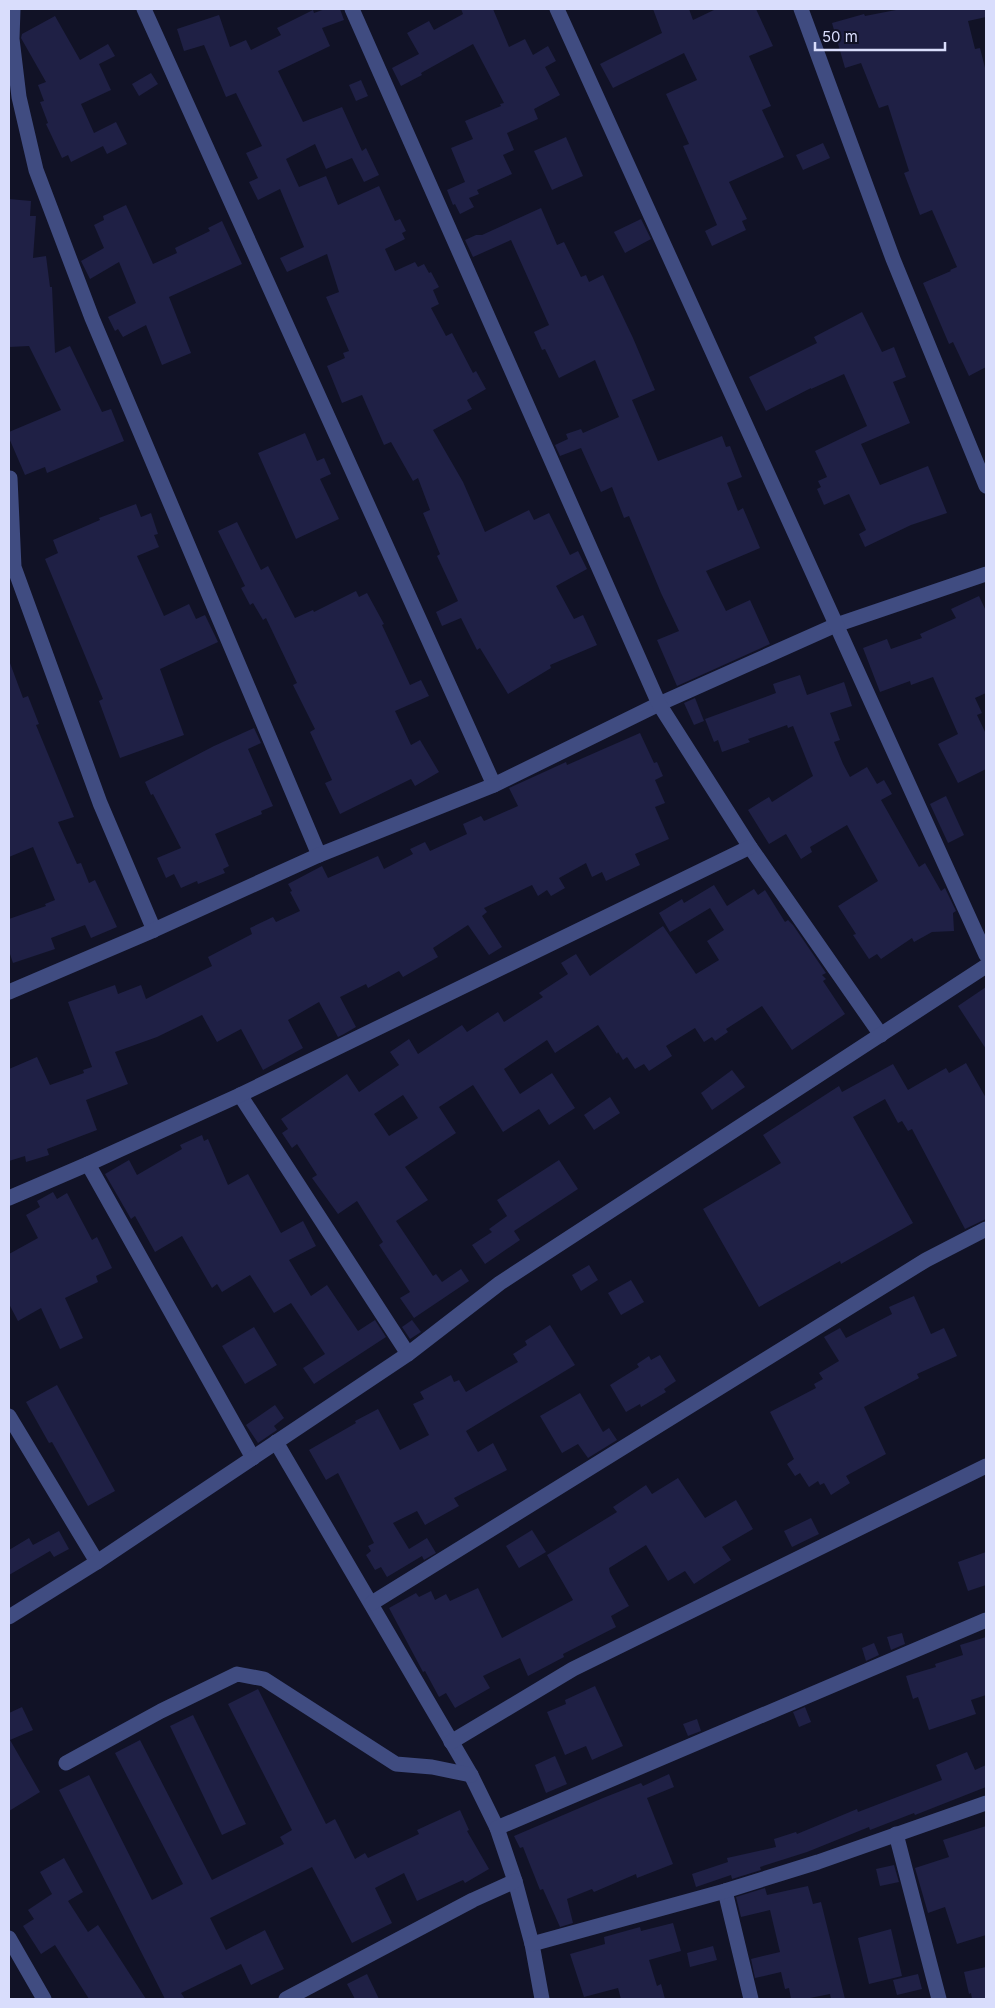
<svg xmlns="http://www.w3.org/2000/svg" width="995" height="2008" viewBox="0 0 995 2008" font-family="Inter,sans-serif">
<rect width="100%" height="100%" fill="#111226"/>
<g fill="#1f2045" fill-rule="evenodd">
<path d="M325,9H340L344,20L322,28L330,46L278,71L303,122L342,107L362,151L366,148L379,175L364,182L352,158L326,169L315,144L286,159L299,187L326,176L338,205L379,186L395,221L400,219L406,231L402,233L405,239L385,249L395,271L415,262L418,267L424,264L429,273L431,272L439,287L433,290L439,304L431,308L446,336L452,333L473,373L476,371L486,389L467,400L472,409L433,430L463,482L485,532L529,510L534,520L549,513L570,555L578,551L587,569L556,586L574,619L583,615L597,645L550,665L551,668L508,694L480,648L477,650L461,618L442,626L436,612L458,601L437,556L440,554L423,513L430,510L418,478L413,481L391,442L384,445L362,395L342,403L327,366L345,358L343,353L349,351L326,297L339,292L327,254L287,272L280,258L304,247L280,189L258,200L249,182L258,178L246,153L262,146L236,93L226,97L204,45L184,51L177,29L219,15L230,47L246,40L251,50L281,35L277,28L313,10L314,13Z"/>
<path d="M461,9H493L509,47L525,39L533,55L548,46L556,61L545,67L560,95L534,109L538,119L507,133L514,150L503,155L512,174L477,190L479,194L469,198L474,207L460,214L455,204L453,205L447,190L465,182L451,148L473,139L465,121L501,106L500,104L504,103L473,44L421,73L422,75L401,86L392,68L419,54L407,33L429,21L434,30L463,14Z"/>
<path d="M653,9H689L693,20L716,9H756L773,46L749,56L771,106L762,110L784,157L729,182L747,219L742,221L746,230L712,246L705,231L717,225L683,146L689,144L666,94L697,80L684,53L613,88L600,64L662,33Z"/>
<path d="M901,9H986V17L968,21L975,49L980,48L986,72V367L969,376L953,342L949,344L923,283L951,271L950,270L957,267L932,210L920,215L904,173L909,171L888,105L879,108L861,63L845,68L832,23L864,14L865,16Z"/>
<path d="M55,16L80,60L108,44L115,56L99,64L111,90L81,104L94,133L116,122L127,144L107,154L103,146L71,162L68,155L62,158L46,124L48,123L40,102L44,101L38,85L46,82L21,38L22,34Z"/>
<path d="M151,73L158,84L139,96L132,84Z"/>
<path d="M361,80L368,96L356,101L349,85Z"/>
<path d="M566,137L583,176L552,190L534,151Z"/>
<path d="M823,143L830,158L803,170L796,155Z"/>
<path d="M9,199L31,201L30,216H36L33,258L46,256L50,287H52L55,353L70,346L102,412L111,409L124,441L47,473L45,467L25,475L9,438V432L61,410L29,346L9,347Z"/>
<path d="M126,205L153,264L177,253L175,248L210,231L208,228L222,221L242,264L169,297L191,353L162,365L146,325L123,337L118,329L115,331L108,317L136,303L119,262L90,279L81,261L104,248L94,225L104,220L103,216Z"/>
<path d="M541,208L557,245L564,242L581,277L586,275L589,282L603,275L633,338L655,390L632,400L658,461L722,436L726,447L730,446L742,477L727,483L738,511L743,508L760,548L706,571L726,611L750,600L770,644L677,686L657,640L679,631L661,593L629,516L624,518L612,487L601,492L581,448L560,456L555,445L568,439L566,434L581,429L583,433L619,417L595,360L559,378L545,349L542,350L534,332L549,325L511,240L473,257L465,240L476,235H482Z"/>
<path d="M641,219L651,239L625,253L614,232Z"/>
<path d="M862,312L882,352L894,347L906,377L893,382L910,423L861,444L880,485L928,466L947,513L911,525L865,547L859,534L866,530L849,494L824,505L817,489L821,487L818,481L827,477L815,451L867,426L844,374L811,389V388L766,411L749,377L817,343L814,337Z"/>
<path d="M305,433L317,461L324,458L331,474L320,479L339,519L296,539L258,453Z"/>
<path d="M136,504L141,517L151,513L158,534L154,535L159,547L137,556L164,616L189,604L196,619L205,615L218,642L160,669L184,735L120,758L99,701L103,699L45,559L58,553L53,540L100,520L99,518Z"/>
<path d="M237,522L261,570L268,566L295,618L313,610L314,612L356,591L359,597L367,593L384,624L382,625L410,685L421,680L429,696L395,711L411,745L420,740L439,772L415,786L411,779L340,814L325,783L332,780L310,732L315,729L293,685L297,683L266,618L263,620L253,603L250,605L241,588L245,586L218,531Z"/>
<path d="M979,596L986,611V693L975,698L982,713L977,715L986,734V769L958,783L938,744L958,734L933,677L911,685L910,681L880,692L863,648L887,639L891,649L922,638L920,634L956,618L951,609Z"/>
<path d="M10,663L23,698L28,696L39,724L36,725L74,817L58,822L77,864L81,863L89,883L95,880L117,927L91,938L85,925L51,938L55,949L13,963L9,951V919L46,906L45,904L55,900L33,847L9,857Z"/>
<path d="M800,675L807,695L844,682L852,706L830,713L840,740L834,742L843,764L850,777L867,767L877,784L884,780L892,794L881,800L919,867L925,863L941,891L945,888L956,911L953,913L954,931L932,932L914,942L912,938L881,959L877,954L869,959L853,935L856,934L838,906L878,881L847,825L810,847L812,852L801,859L786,834L769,844L748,810L769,797L772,802L813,776L793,726L788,728L787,725L748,739L750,742L722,752L718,740L714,742L705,719L776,693L773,684Z"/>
<path d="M695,698L704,721L694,725L684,703Z"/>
<path d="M254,728L261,743L248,749L273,806L261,811L262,814L215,834L229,866L223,869L225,873L198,884L197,881L181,888L174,874L166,878L157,858L181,848L153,794L151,795L145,782L214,746Z"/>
<path d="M640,733L654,763L657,762L663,776L655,780L665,803L655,807L669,839L635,854L640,865L606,881L602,872L592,877L586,863L559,878L565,888L551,896L547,890L538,896L532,885L484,908L487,912L482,916L502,947L489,955L468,925L433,948L438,957L403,977L399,971L368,988L366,984L340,997L356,1027L344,1034L338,1037L319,1002L288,1020L303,1048L263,1070L241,1029L217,1042L202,1015L157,1037L115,1052L128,1084L86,1100L97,1130L47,1149L49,1155L26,1162L25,1156L9,1161V1069L37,1057L50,1085L84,1073L83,1070L92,1067L68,1002L115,985L118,994L141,985L146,999L212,966L208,957L252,934L250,928L273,917L276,922L300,911L290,892L292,891L288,884L322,866L328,878L378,856L384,869L413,854L410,849L425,842L430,851L467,834L463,824L481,816L484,821L518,806L509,788L566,762L567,765Z"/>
<path d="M946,796L964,835L948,843L930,804Z"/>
<path d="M714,885L727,906L754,889L758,895L765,890L785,922L788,920L793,925L826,973L822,975L826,979L823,981L845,1014L792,1050L762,1006L726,1029L728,1032L715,1041L712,1037L704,1042L695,1028L666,1046L672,1056L649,1071L644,1064L635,1069L627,1057L623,1060L618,1052L617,1054L598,1025L555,1053L547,1040L504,1069L520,1094L552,1073L575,1108L549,1125L539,1109L503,1132L473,1085L439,1107L456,1133L405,1167L428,1200L396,1221L433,1276L436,1274L442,1282L461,1269L469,1281L414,1318L400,1298L410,1292L379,1245L383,1242L357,1201L338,1214L312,1178L317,1175L297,1144L292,1148L282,1133L288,1129L281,1119L347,1074L359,1092L399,1065L390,1052L409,1039L418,1054L462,1025L467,1032L498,1012L504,1022L543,997L539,993L568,974L561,963L576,954L590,976L663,926L696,974L719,960L707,941L724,930L710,908L670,932L659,913L682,899L684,903ZM403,1095L418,1118L389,1136L374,1114Z"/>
<path d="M986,987V1049L958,1006Z"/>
<path d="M966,1063L986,1098V1219L965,1229L912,1129L908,1131L902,1121L898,1123L885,1099L853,1117L913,1223L841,1264L840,1261L759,1307L703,1209L781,1163L763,1135L839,1086L842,1092L893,1064L908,1090L946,1068L949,1073Z"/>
<path d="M732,1070L745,1087L712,1110L701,1093Z"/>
<path d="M610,1097L620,1113L594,1130L584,1115Z"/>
<path d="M202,1135L204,1141L208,1139L228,1185L248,1174L281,1233L303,1221L316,1246L289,1260L311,1296L327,1285L358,1331L375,1320L386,1337L314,1384L303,1368L325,1354L291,1303L274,1313L250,1275L222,1292L217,1284L212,1288L182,1236L155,1252L135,1216L131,1219L105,1174L129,1160L137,1175L182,1149L180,1145Z"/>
<path d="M559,1160L578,1189L514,1231L520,1240L485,1264L472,1245L492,1232L489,1229L507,1216L497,1200Z"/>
<path d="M53,1192L57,1199L67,1193L92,1240L97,1237L112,1268L96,1276L98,1282L65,1298L83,1338L60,1349L41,1308L18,1321L9,1304V1254L38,1238L26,1215L40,1207L37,1201Z"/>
<path d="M589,1265L598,1280L581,1291L572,1275Z"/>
<path d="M631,1280L644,1302L621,1315L608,1293Z"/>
<path d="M914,1296L931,1334L944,1328L957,1356L917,1374L919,1378L864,1407L886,1454L846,1476L850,1483L831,1495L824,1483L820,1485L818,1481L809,1487L800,1473L795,1476L787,1464L794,1459L770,1412L816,1388L814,1384L823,1379L819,1373L839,1361L824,1337L840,1328L846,1338L892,1314L889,1307Z"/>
<path d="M412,1320L421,1332L410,1339L402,1327Z"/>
<path d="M550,1325L575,1365L466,1431L478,1452L493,1443L507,1470L454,1498L459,1506L425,1525L417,1511L393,1523L409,1549L427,1538L436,1553L424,1560L422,1556L387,1577L381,1567L375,1570L366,1555L371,1551L368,1546L374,1543L338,1473L326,1480L309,1450L356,1423L355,1421L378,1409L400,1450L429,1435L413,1404L424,1399L420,1392L451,1375L454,1382L459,1380L466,1392L518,1362L513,1354L527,1345L525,1341Z"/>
<path d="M254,1327L277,1365L245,1384L222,1346Z"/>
<path d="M660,1355L676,1381L664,1389L666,1392L641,1407L640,1404L626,1412L610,1385L639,1367L637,1364L649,1356L651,1360Z"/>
<path d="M57,1385L115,1491L88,1506L52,1442L49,1443L26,1402Z"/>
<path d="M580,1393L603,1432L609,1428L617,1440L588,1458L578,1444L562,1453L540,1416Z"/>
<path d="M275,1405L284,1418L274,1426L277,1430L258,1443L246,1425Z"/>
<path d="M678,1478L705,1518L736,1500L753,1529L722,1547L731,1560L694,1584L685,1571L668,1581L646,1545L609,1568L610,1573L629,1606L611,1616L616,1627L563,1654L564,1657L528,1676L520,1658L483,1676L490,1688L455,1708L446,1693L439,1697L425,1671L423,1672L389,1608L416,1593L419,1597L431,1591L435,1600L446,1594L450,1601L478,1588L502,1638L573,1600L547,1555L617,1512L613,1507L646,1485L652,1494Z"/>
<path d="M811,1518L819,1534L792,1547L784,1531Z"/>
<path d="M532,1530L546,1552L519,1568L506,1546Z"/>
<path d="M59,1531L69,1549L54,1557L50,1551L9,1575V1550L29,1538L33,1545Z"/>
<path d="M986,1552V1585L968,1591L958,1562Z"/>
<path d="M902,1633L905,1644L891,1650L887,1637Z"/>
<path d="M986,1637V1695L971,1700L976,1714L929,1730L918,1697L913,1699L906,1676L936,1667L935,1664L963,1655L960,1645Z"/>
<path d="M874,1643L879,1655L866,1661L862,1648Z"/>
<path d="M595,1686L623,1746L592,1760L586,1746L565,1755L547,1712L566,1704L565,1700Z"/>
<path d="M258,1689L326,1824L335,1819L355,1859L365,1853L368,1858L419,1834L417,1830L460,1810L469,1830L467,1831L489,1869L465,1883L463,1880L417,1901L404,1873L375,1888L392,1923L352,1943L312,1867L210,1918L226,1950L265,1930L284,1969L251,1985L241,1964L181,1993L185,1999H165L59,1790L89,1775L152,1900L183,1884L115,1753L140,1740L212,1880L284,1844L280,1837L292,1830L228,1704Z"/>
<path d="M22,1707L33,1730L10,1740L40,1792L9,1811V1713Z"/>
<path d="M805,1707L811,1722L799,1727L793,1712Z"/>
<path d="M193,1715L246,1824L222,1835L170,1726Z"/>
<path d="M697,1719L701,1731L688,1736L683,1724Z"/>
<path d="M967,1752L975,1770L986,1765V1787L915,1815L914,1813L870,1830L869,1827L807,1852L760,1867L761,1870L732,1879L731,1875L696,1887L692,1874L728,1862L727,1858L776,1847L774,1839L796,1832L797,1834L857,1809L858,1812L942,1780L936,1765Z"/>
<path d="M555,1756L567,1784L546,1793L535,1765Z"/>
<path d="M669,1774L674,1787L647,1798L673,1864L637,1878L636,1874L594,1892L592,1889L567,1899L573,1923L560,1927L543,1889L540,1890L523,1847L520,1848L514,1836L603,1798L641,1783L643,1786Z"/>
<path d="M986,1826V1935L957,1944L945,1907L928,1913L915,1868L949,1857L943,1840Z"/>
<path d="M64,1858L83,1892L68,1901L88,1932L98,1925L146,1999H89L55,1945L41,1954L23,1926L34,1919L28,1910L52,1894L40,1872Z"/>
<path d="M894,1865L899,1882L880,1886L876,1869Z"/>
<path d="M808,1886L813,1904L821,1902L845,1999H831L830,1994L805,1999H791L789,1988L785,1989L781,1972L755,1978L751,1959L780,1952L770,1910L741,1917L736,1897L765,1888L767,1895Z"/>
<path d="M673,1923L681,1951L649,1960L657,1986L661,1984L665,1999H621L618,1988L584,1997L570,1954L605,1944L604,1937L640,1927L641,1931Z"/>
<path d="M891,1929L902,1976L869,1984L858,1938Z"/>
<path d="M713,1946L717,1960L690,1967L687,1953Z"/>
<path d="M986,1967V1999H972L971,1993L969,1994L964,1972Z"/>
<path d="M367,1974L379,1999H355L347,1984Z"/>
<path d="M918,1974L922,1989L897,1995L893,1980Z"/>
</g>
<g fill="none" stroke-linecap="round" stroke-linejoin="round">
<g stroke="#404c81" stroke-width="15">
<path d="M13,9L12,39L19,97L36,170L92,318L319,855"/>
<path d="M144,9L494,785L659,704L836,625L986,574"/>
<path d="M352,9L659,704L750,847L881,1035"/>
<path d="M557,9L986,955"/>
<path d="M801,9L893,259L986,486"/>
<path d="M10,478L14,567L100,803L154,930"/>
<path d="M9,992L154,930L319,855L494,785"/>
<path d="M240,1095L408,1354"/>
<path d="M88,1164L253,1458"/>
<path d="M9,1198L88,1164L240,1095L750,847"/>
<path d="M9,1416L97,1562"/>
<path d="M276,1442L471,1775L497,1828L515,1881L532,1944L542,1999"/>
<path d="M372,1603L926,1260L986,1229"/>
<path d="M9,1617L97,1562L408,1354L500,1283L986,966"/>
<path d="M451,1742L573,1669L986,1466"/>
<path d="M66,1763L161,1711L237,1674L264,1679L396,1764L432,1767L471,1775"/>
<path d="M497,1828L986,1620"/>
<path d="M896,1834L939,1999"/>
<path d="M725,1891L751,1999"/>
<path d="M9,1938L44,1999"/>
<path d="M532,1944L725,1891L818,1862L986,1803"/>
<path d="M286,1999L473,1900L515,1881"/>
</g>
</g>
<rect width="995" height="2008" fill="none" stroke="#d9ddfc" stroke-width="20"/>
<path d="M815 42v8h130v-8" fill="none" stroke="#d9ddfc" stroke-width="2.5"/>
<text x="822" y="42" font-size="15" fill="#d9ddfc" stroke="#111226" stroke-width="4" paint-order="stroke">50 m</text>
</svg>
